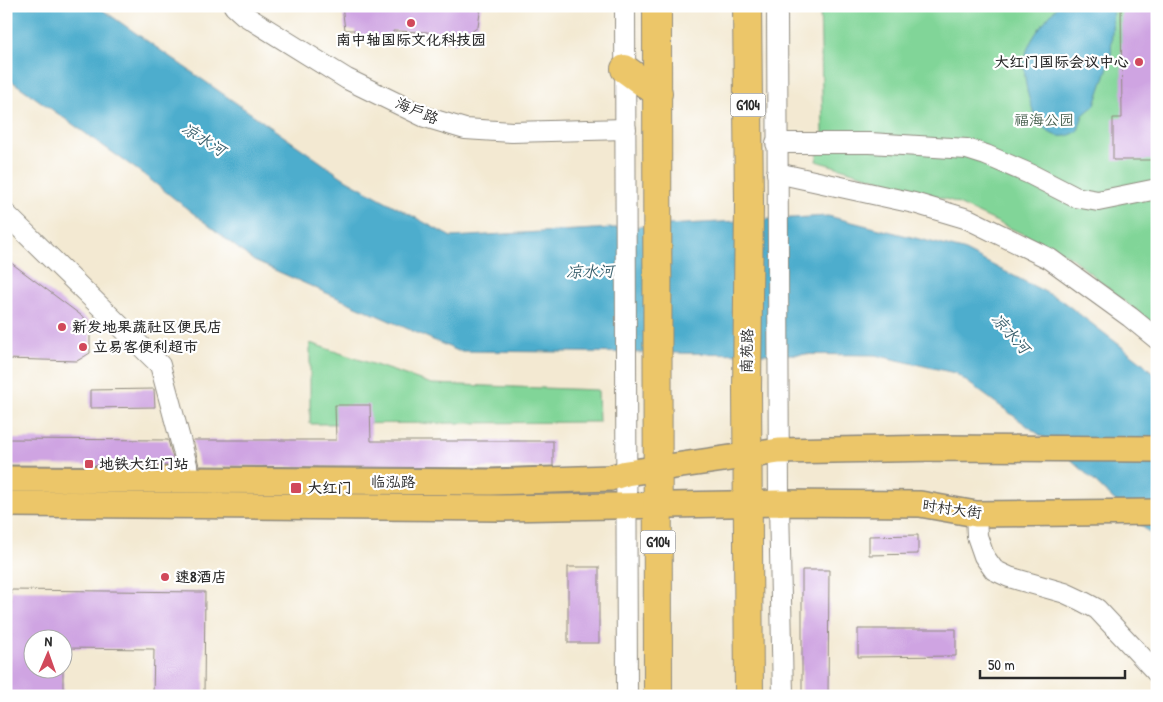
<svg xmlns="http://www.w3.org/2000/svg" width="1163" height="702" viewBox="0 0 1163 702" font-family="'Patrick Hand','LXGW WenKai TC',sans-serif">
<rect width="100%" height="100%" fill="#fff"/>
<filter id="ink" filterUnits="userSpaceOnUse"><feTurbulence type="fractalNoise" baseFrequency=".02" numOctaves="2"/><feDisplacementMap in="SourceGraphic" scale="10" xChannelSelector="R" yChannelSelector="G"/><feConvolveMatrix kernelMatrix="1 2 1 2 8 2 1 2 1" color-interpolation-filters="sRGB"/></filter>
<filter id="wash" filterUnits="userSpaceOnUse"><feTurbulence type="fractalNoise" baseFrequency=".0096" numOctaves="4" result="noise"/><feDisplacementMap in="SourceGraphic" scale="20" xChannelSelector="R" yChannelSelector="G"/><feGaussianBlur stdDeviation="1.12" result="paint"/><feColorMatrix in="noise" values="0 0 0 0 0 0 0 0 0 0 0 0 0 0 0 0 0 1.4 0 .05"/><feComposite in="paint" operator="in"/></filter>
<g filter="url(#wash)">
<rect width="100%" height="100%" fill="#f3e9d2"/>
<g fill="#81d598" stroke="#568062">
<path d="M820,6H1157V328L1068,255L952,201L816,161L823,133Z"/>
<path d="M310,343L432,384L598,390L599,422L310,424Z"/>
</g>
<g fill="#4eadcd" stroke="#3c6c7c">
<path d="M6,6H97L345,179L451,237L828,216L963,250L1061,300L1143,363L1157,377V540L1063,452L955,373L875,355L458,351L254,261L143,174L6,77Z"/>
<path d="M1058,6H1113L1111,58L1095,105L1083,115L1078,131C1038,156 1021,86 1025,58C1028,40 1046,19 1058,6Z"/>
</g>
<g id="blocks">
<g fill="#cfa4e2">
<path d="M342,6H481L478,27L455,44L427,32L393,31V42L355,41V30H345Z"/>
<path d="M1121,6H1157V160H1113V118H1122Z"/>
<path d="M6,259L90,322V353L77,361L6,359Z"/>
<path d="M154,389L155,407L90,408V390Z"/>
<path d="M335,405H370L371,441H553V466L491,468L199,466L193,440H336Z"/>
<path d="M6,439L168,440L175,466L6,465Z"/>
<path d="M918,535V554L869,555V536Z"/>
<rect x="568" y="567" width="31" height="76"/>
<path d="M802,570H829L828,696H802Z"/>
<path d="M11,590L205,592L204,696H153L154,649L62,648V640H32V670H63V696H9Z"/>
<path d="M858,629H956V656L858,657Z"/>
</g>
</g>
</g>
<g filter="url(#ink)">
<use href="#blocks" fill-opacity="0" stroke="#8f8a7e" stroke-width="1"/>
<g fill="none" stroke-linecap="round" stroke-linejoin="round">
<defs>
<g id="minor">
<path d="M234,6L244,15L347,79L425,117L465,129L512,132L626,129"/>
<path d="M625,6L627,696"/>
<path d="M777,6L779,503L783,696"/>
<path d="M776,143H870L967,149L986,155L1030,174L1075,197L1098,201L1157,189"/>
<path d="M777,173L914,203L968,219L1050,259L1130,317L1157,339"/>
<path d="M6,214L160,365L187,465L188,481"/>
<path d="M976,514L977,536L984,556L994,570L1009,577L1065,593L1080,600L1097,609L1157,673"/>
</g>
<g id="major">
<path d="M6,479L491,482L610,478L626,473L779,451L939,448L1157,449"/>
<path d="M6,504L501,508L779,503L920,504L976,514L1157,512"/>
</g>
<g id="highway">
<path d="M657,6L658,696"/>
<path d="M747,6L749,203L747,389L749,696"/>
<path d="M625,69L658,93"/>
</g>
</defs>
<use href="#minor" stroke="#8f8a7e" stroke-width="22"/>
<use href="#major" stroke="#8f8a7e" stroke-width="28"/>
<use href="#highway" stroke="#8f8a7e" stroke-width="30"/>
<use href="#minor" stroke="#fff" stroke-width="20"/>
<use href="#major" stroke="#ecc669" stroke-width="25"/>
<use href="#highway" stroke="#ecc669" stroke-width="28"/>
</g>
</g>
<g fill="#d1495b" stroke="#fff" stroke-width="2">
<circle cx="411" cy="23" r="5"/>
<circle cx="1139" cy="62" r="5"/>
<circle cx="62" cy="327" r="5"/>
<circle cx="83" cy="347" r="5"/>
<rect x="84" y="459" width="10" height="10" rx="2.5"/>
<rect x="290" y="482" width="12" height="12" rx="2.5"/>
<circle cx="165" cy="577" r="5"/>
</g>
<g text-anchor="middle" stroke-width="4.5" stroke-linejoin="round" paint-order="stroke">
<g fill="#fff" stroke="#6b6b6b" stroke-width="1">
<rect x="730.5" y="93.5" width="35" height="23" rx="4"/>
<rect x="640.5" y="530.5" width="35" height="23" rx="4"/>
</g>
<g font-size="14" font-weight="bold" fill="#2b2b2b">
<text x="748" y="110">G104</text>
<text x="658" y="547">G104</text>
</g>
<g font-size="15" font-weight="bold" fill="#2b2b2b" stroke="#fff" text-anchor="start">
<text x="411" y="45" text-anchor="middle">南中轴国际文化科技园</text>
<text x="1129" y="67" text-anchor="end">大红门国际会议中心</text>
<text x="72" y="332">新发地果蔬社区便民店</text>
<text x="93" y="352">立易客便利超市</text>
<text x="99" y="469">地铁大红门站</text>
<text x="307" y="493">大红门</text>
<text x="175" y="582">速8酒店</text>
</g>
<g font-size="15" fill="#2b2b2b" stroke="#fff">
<text transform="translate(417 111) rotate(23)" y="5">海户路</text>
<text transform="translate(747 351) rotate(-89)" y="5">南苑路</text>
<text x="393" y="487">临泓路</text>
<text transform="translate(952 509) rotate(8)" y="5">时村大街</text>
</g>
<g font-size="15" fill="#455e4c" stroke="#fff">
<text x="1044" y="125">福海公园</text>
</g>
<g font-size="16" font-style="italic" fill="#395f6c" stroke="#fff">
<text transform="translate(204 139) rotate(32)" y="6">凉水河</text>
<text transform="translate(590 271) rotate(-1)" y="6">凉水河</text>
<text transform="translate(1011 333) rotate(48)" y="6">凉水河</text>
</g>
</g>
<rect width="1163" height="702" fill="none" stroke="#fff" stroke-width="25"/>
<g transform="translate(48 654) rotate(2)"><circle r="24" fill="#ffffff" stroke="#aaaaaa"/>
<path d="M0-4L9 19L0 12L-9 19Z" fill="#d1495b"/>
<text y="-8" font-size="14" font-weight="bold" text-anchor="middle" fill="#2b2b2b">N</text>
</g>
<path d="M980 670v8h145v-8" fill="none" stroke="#2b2b2b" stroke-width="2.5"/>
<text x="988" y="670" font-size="15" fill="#2b2b2b" stroke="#ffffff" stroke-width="4" paint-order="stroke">50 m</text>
</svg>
